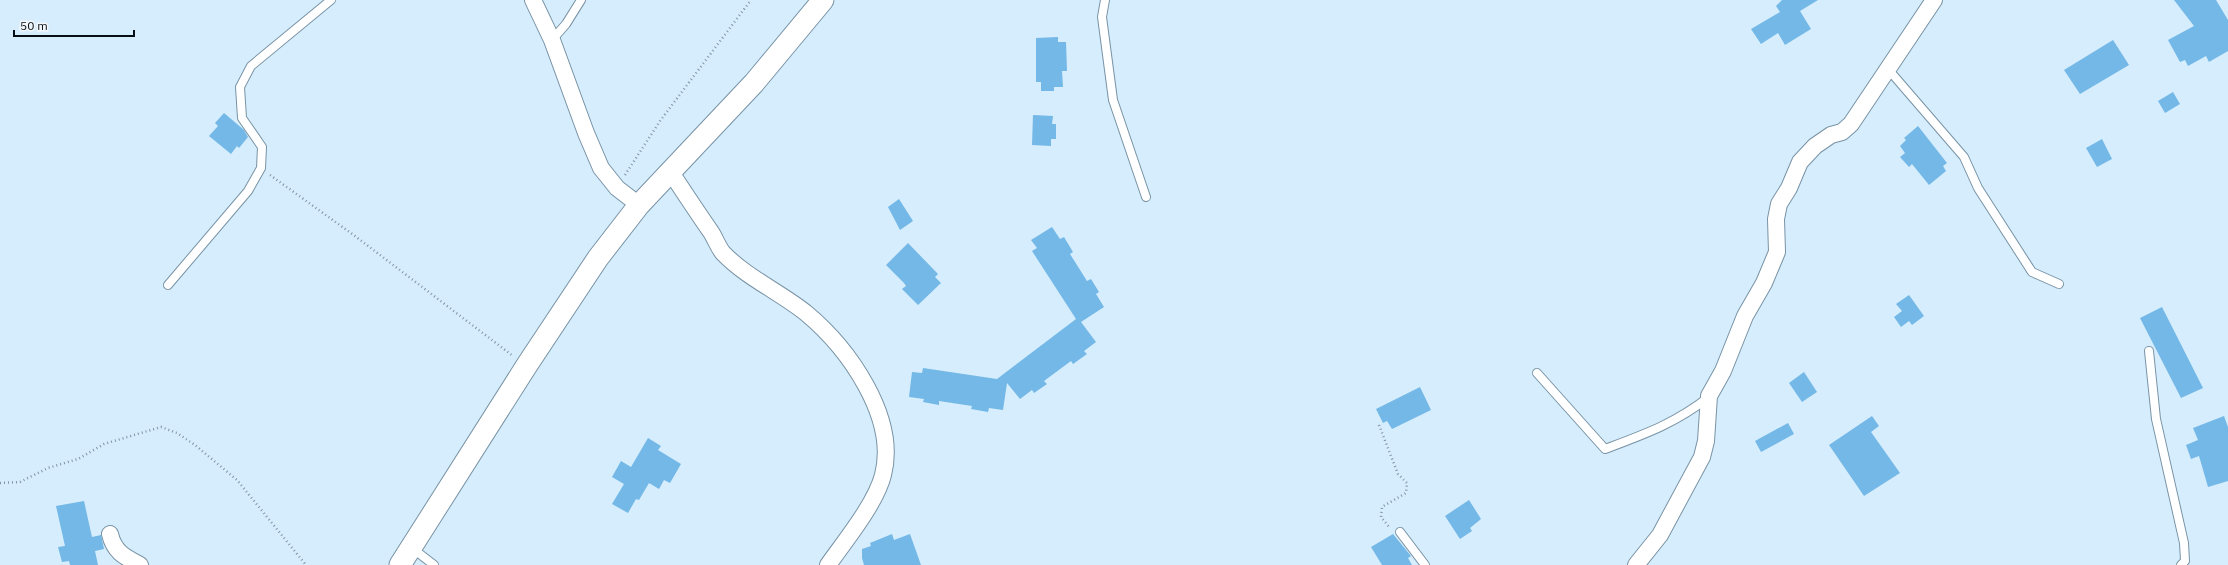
<svg xmlns="http://www.w3.org/2000/svg" width="2228" height="565" viewBox="0 0 2228 565" font-family="'IBM Plex Sans',sans-serif">
<rect width="100%" height="100%" fill="#d6edfd"/>
<g fill="#73b8e6">
<path d="M1782,0H1818L1800,11L1811,29L1785,45L1778,33L1761,44L1751,29L1780,12L1776,6Z"/>
<path d="M2174,0H2216L2228,20V51L2209,62L2206,56L2188,66L2185,60L2180,62L2168,40L2194,26Z"/>
<path d="M1058,37V42H1066L1067,71H1062L1063,87H1054V91H1041V82H1036V38Z"/>
<path d="M2113,40L2129,65L2080,94L2064,70Z"/>
<path d="M2173,92L2180,104L2165,113L2158,101Z"/>
<path d="M224,113L244,130L248,137L239,148L237,146L231,154L209,136L218,126L215,123Z"/>
<path d="M1033,115L1053,116L1052,124H1056V139H1051V146L1032,145Z"/>
<path d="M1918,126L1947,163L1943,166L1946,171L1929,185L1912,164L1909,167L1900,157L1905,153L1900,146L1906,140L1904,138Z"/>
<path d="M2102,139L2112,159L2097,167L2086,148Z"/>
<path d="M899,199L913,221L900,230L888,207Z"/>
<path d="M1052,227L1060,239L1064,237L1073,252L1070,254L1087,281L1091,279L1099,292L1096,294L1104,307L1081,322L1096,342L1084,351L1087,354L1073,364L1071,361L1044,381L1047,384L1034,393L1032,390L1020,399L1007,383L1003,410L989,408L988,412L971,409L972,406L939,401V405L923,402L924,399L909,397L912,372L922,373L923,368L997,379L1076,319L1032,251L1037,248L1031,240Z"/>
<path d="M908,243L938,274L935,277L941,283L918,305L902,289L906,286L904,283L886,265Z"/>
<path d="M1909,295L1924,316L1912,325L1909,321L1901,327L1894,317L1902,311L1896,304Z"/>
<path d="M2162,307L2203,388L2181,398L2140,318Z"/>
<path d="M1804,372L1817,392L1802,402L1789,383Z"/>
<path d="M1420,387L1431,410L1392,429L1387,421L1383,423L1376,409Z"/>
<path d="M1872,416L1879,426L1871,432L1900,473L1864,496L1829,445Z"/>
<path d="M2224,416L2228,427V481L2208,487L2199,456L2191,459L2186,445L2198,440L2193,428Z"/>
<path d="M1788,423L1794,434L1761,452L1755,441Z"/>
<path d="M648,438L661,446L658,450L681,464L670,483L664,480L659,489L649,483L639,500L636,499L628,513L612,504L624,484L612,477L621,461L631,467Z"/>
<path d="M1469,500L1481,519L1470,528L1472,531L1460,539L1445,516Z"/>
<path d="M84,501L92,537L101,535L104,549L95,551L98,565H70L69,561L62,562L58,547L65,546L56,506Z"/>
<path d="M892,534L894,540L910,534L921,565H864L862,558V549L871,546L870,543Z"/>
<path d="M1393,534L1411,556L1408,558L1412,565H1382L1371,547Z"/>
</g>
<g fill="none" stroke-linecap="round" stroke-linejoin="round">
<defs>
<g id="service">
<path d="M1105,0L1102,17L1113,100L1146,197"/>
<path d="M552,40L566,24L581,0"/>
<path d="M1888,69L1964,157L1978,188L2032,272L2059,284"/>
<path d="M168,285L248,191L261,168L262,147L242,118L240,87L251,66L331,0"/>
<path d="M2149,351L2156,419L2184,543L2185,561L2181,565"/>
<path d="M1537,373L1605,449C1645,434 1674,424 1709,397"/>
<path d="M1400,532L1425,565"/>
<path d="M412,548L434,565"/>
</g>
<g id="minor">
<path d="M533,0L552,40L586,133L601,168L617,188L639,205"/>
<path d="M670,171C684,192 697,212 711,232C715,238 718,247 723,253C747,278 780,292 806,313C848,348 898,417 883,475C876,503 845,541 828,565"/>
<path d="M110,534C114,552 125,557 140,565"/>
<path d="M1636,565L1660,535L1702,457L1706,441L1709,396L1723,371L1745,316L1764,283L1777,252L1776,219L1779,204L1789,188L1800,162L1815,146L1831,135L1842,132L1851,124L1934,0"/>
</g>
<path id="tertiary" d="M400,565L527,365L598,258L639,205L754,83L823,0"/>
</defs>
<use href="#service" stroke="#7893a5" stroke-width="10"/>
<use href="#minor" stroke="#7893a5" stroke-width="18"/>
<use href="#tertiary" stroke="#7893a5" stroke-width="23"/>
<g stroke="#8495a1" stroke-width="2.5" stroke-dasharray="1 3" stroke-linecap="butt">
<path d="M270,175L355,236L513,356"/>
<path d="M625,175L660,121L751,0"/>
<path d="M1379,425L1398,474L1407,483L1406,493L1382,507L1381,517L1390,528"/>
<path d="M0,483L20,482L48,468L78,459L104,444L161,427L177,433L195,445L237,480L306,565"/>
</g>
<use href="#service" stroke="#fff" stroke-width="8"/>
<use href="#minor" stroke="#fff" stroke-width="16"/>
<use href="#tertiary" stroke="#fff" stroke-width="21"/>
</g>
<path d="M14 30v6h120v-6" fill="none" stroke="#050e14" stroke-width="2"/>
<text x="20" y="30" font-size="12" fill="#050e14" stroke="#f2f7fb" stroke-width="3" paint-order="stroke">50 m</text>
</svg>
